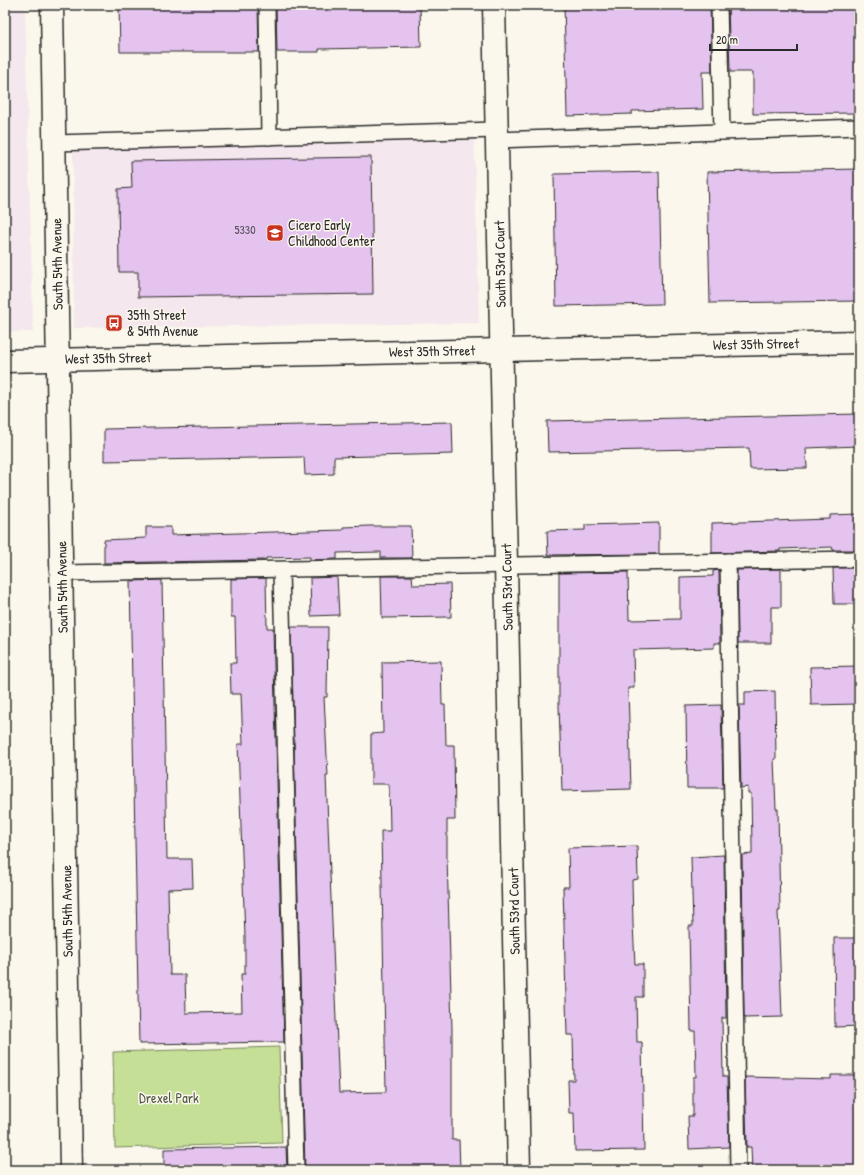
<svg xmlns="http://www.w3.org/2000/svg" width="864" height="1175" viewBox="0 0 864 1175" font-family="'Patrick Hand',sans-serif">
<rect width="100%" height="100%" fill="#fbf7ec"/>
<filter id="ink" filterUnits="userSpaceOnUse"><feTurbulence type="fractalNoise" baseFrequency=".025" numOctaves="2"/><feDisplacementMap in="SourceGraphic" scale="8" xChannelSelector="R" yChannelSelector="G"/><feConvolveMatrix kernelMatrix="1 2 1 2 8 2 1 2 1" color-interpolation-filters="sRGB"/></filter>
<g filter="url(#ink)">
<g fill="#f4e7ed">
<path d="M5,5H25L33,332H5Z"/>
<path d="M474,131L479,323L74,328L73,143Z"/>
</g>
<path fill="#c6df96" stroke="#788560" d="M279,1047L282,1143L115,1148L113,1052Z"/>
<g fill="#e4c3ef" stroke="#2b2b2b">
<path d="M119,5H258L259,52H120Z"/>
<path d="M276,5H420L421,47L319,49V52H277Z"/>
<path d="M564,5H710L712,72H702L703,109L632,111V114L567,116Z"/>
<path d="M728,5H859V113L753,114V72H730Z"/>
<path d="M371,157L373,294L138,297V272H119L118,189L132,188L131,161Z"/>
<path d="M859,169V301L710,303L707,172Z"/>
<path d="M659,172L662,304L556,306L554,174Z"/>
<path d="M859,414V446L806,448L807,468L750,469L749,448L548,452L547,421Z"/>
<path d="M452,422L453,454L334,457V474L305,475L304,457L104,461V429Z"/>
<path d="M859,514V550H833L832,547L780,549V551L712,553V523L830,519V515Z"/>
<path d="M659,523V554L548,555L547,531L585,530V525Z"/>
<path d="M370,526H411L412,558H381V552L337,553V559L310,560V557L266,558V560L104,563V540L146,538V527H171V535L343,530V527Z"/>
<path d="M833,568H859V604H834Z"/>
<path d="M781,569V607H771V643H738L737,570Z"/>
<path d="M719,570L720,643H714V648L633,650L634,688H628L631,789L562,791L559,706V573L628,572L629,620L680,619V577L713,576V571Z"/>
<path d="M381,576H412L413,585L450,584L451,617L382,618Z"/>
<path d="M337,577L339,615L311,616L310,578Z"/>
<path d="M266,578L267,628H273L284,1042L139,1044L130,581L162,580L167,859H192L193,888L168,889L170,975H185L186,1013L242,1012L241,974H245V937L238,744H243L241,694H231L230,663H236L235,617H231V579Z"/>
<path d="M291,627H328L327,697H324L328,776H326L339,1093L386,1092L381,831H390L389,784H371V734L383,733L382,662L441,661L442,705H445L446,745H454L455,820H447V857L452,1029V1140H459L460,1170H305Z"/>
<path d="M859,666V704L811,705L810,667Z"/>
<path d="M775,691L776,759H774L776,809H778L780,911H778L782,1017L744,1018L742,855L752,854V846L751,793H748V787L741,788L739,705H745V692Z"/>
<path d="M721,705L723,788H687L686,706Z"/>
<path d="M637,846L638,879L632,880L633,924L635,964H643V997H636L637,1042H642L644,1150L575,1151L574,1113H569L568,1080H574L573,1035H567L563,887H569L568,848Z"/>
<path d="M724,855L726,1018H722L723,1077H727L729,1147L689,1149L688,1116H693V1077H696L695,1031H691L689,926H693L691,857Z"/>
<path d="M834,938H859V1026L835,1027Z"/>
<path d="M831,1075H859V1170H752L751,1147H747L745,1077L831,1079Z"/>
<path d="M286,1147L287,1170H164V1149Z"/>
</g>
<g fill="none" stroke-linecap="round" stroke-linejoin="round">
<defs>
<g id="lane">
<path d="M267,5L269,137"/>
<path d="M719,5L722,132"/>
<path d="M497,140L859,127"/>
<path d="M55,143L496,130"/>
<path d="M728,561L738,1170"/>
<path d="M281,570L296,1170"/>
<path d="M62,573L859,559"/>
</g>
<g id="street">
<path d="M52,5L71,1170"/>
<path d="M494,5L519,1170"/>
</g>
<path id="secondary" d="M5,361L859,342"/>
</defs>
<use href="#lane" stroke="#2b2b2b" stroke-width="18"/>
<use href="#street" stroke="#2b2b2b" stroke-width="25"/>
<use href="#secondary" stroke="#2b2b2b" stroke-width="25"/>
<use href="#lane" stroke="#fbf7ec" stroke-width="15"/>
<use href="#street" stroke="#fbf7ec" stroke-width="22"/>
<use href="#secondary" stroke="#fbf7ec" stroke-width="22"/>
</g>
</g>
<defs>
<symbol id="school-square" viewBox="-11 -11 22 22"><rect x="-9" y="-9" width="18" height="18" rx="4" fill="#c8321e" stroke="#fbf7ec"/><path d="M0-5L7-2L0 1L-7-2ZM-4 1L0 2.5L4 1V4Q0 6-4 4Z" fill="#fff"/></symbol>
<symbol id="bus-square" viewBox="-11 -11 22 22"><rect x="-9" y="-9" width="18" height="18" rx="4" fill="#c8321e" stroke="#fbf7ec"/><path d="M-5-6H5V4H4V6H2V4H-2V6H-4V4H-5ZM-3.5-4V0h7V-4ZM-3.5 1.2v1.5H-2V1.2ZM2 1.2v1.5H3.5V1.2Z" fill="#fff"/></symbol>
</defs>
<g fill-rule="evenodd">
<use href="#school-square" x="265" y="223" width="20" height="20"/>
<use href="#bus-square" x="104" y="313" width="20" height="20"/>
</g>
<g text-anchor="middle" stroke-width="3" stroke-linejoin="round" paint-order="stroke">
<g font-size="12" fill="#59515c">
<text x="245" y="234">5330</text>
</g>
<g font-size="14" fill="#2b2b2b" stroke="#fbf7ec" text-anchor="start">
<text x="288" y="230">Cicero Early<tspan x="288" dy="16">Childhood Center</tspan></text>
<text x="127" y="320">35th Street<tspan x="127" dy="16">&amp; 54th Avenue</tspan></text>
</g>
<g font-size="14" fill="#2b2b2b" stroke="#fbf7ec">
<text transform="translate(57 264) rotate(-91)" y="5">South 54th Avenue</text>
<text transform="translate(500 264) rotate(-91)" y="5">South 53rd Court</text>
<text transform="translate(756 344) rotate(-1)" y="5">West 35th Street</text>
<text transform="translate(432 351) rotate(-1)" y="5">West 35th Street</text>
<text transform="translate(108 358) rotate(-1)" y="5">West 35th Street</text>
<text transform="translate(62 587) rotate(-91)" y="5">South 54th Avenue</text>
<text transform="translate(507 587) rotate(-91)" y="5">South 53rd Court</text>
<text transform="translate(67 911) rotate(-91)" y="5">South 54th Avenue</text>
<text transform="translate(514 911) rotate(-91)" y="5">South 53rd Court</text>
</g>
<g font-size="14" fill="#525846" stroke="#fbf7ec">
<text x="169" y="1103">Drexel Park</text>
</g>
</g>
<rect width="864" height="1175" fill="none" stroke="#fbf7ec" stroke-width="20"/>
<rect x="10" y="10" width="844" height="1155" fill="none" stroke="#2b2b2b" stroke-width="1.5" filter="url(#ink)"/>
<path d="M710 44v6h87v-6" fill="none" stroke="#2b2b2b" stroke-width="2"/>
<text x="716" y="44" font-size="12" fill="#2b2b2b" stroke="#fbf7ec" stroke-width="3" paint-order="stroke">20 m</text>
</svg>
